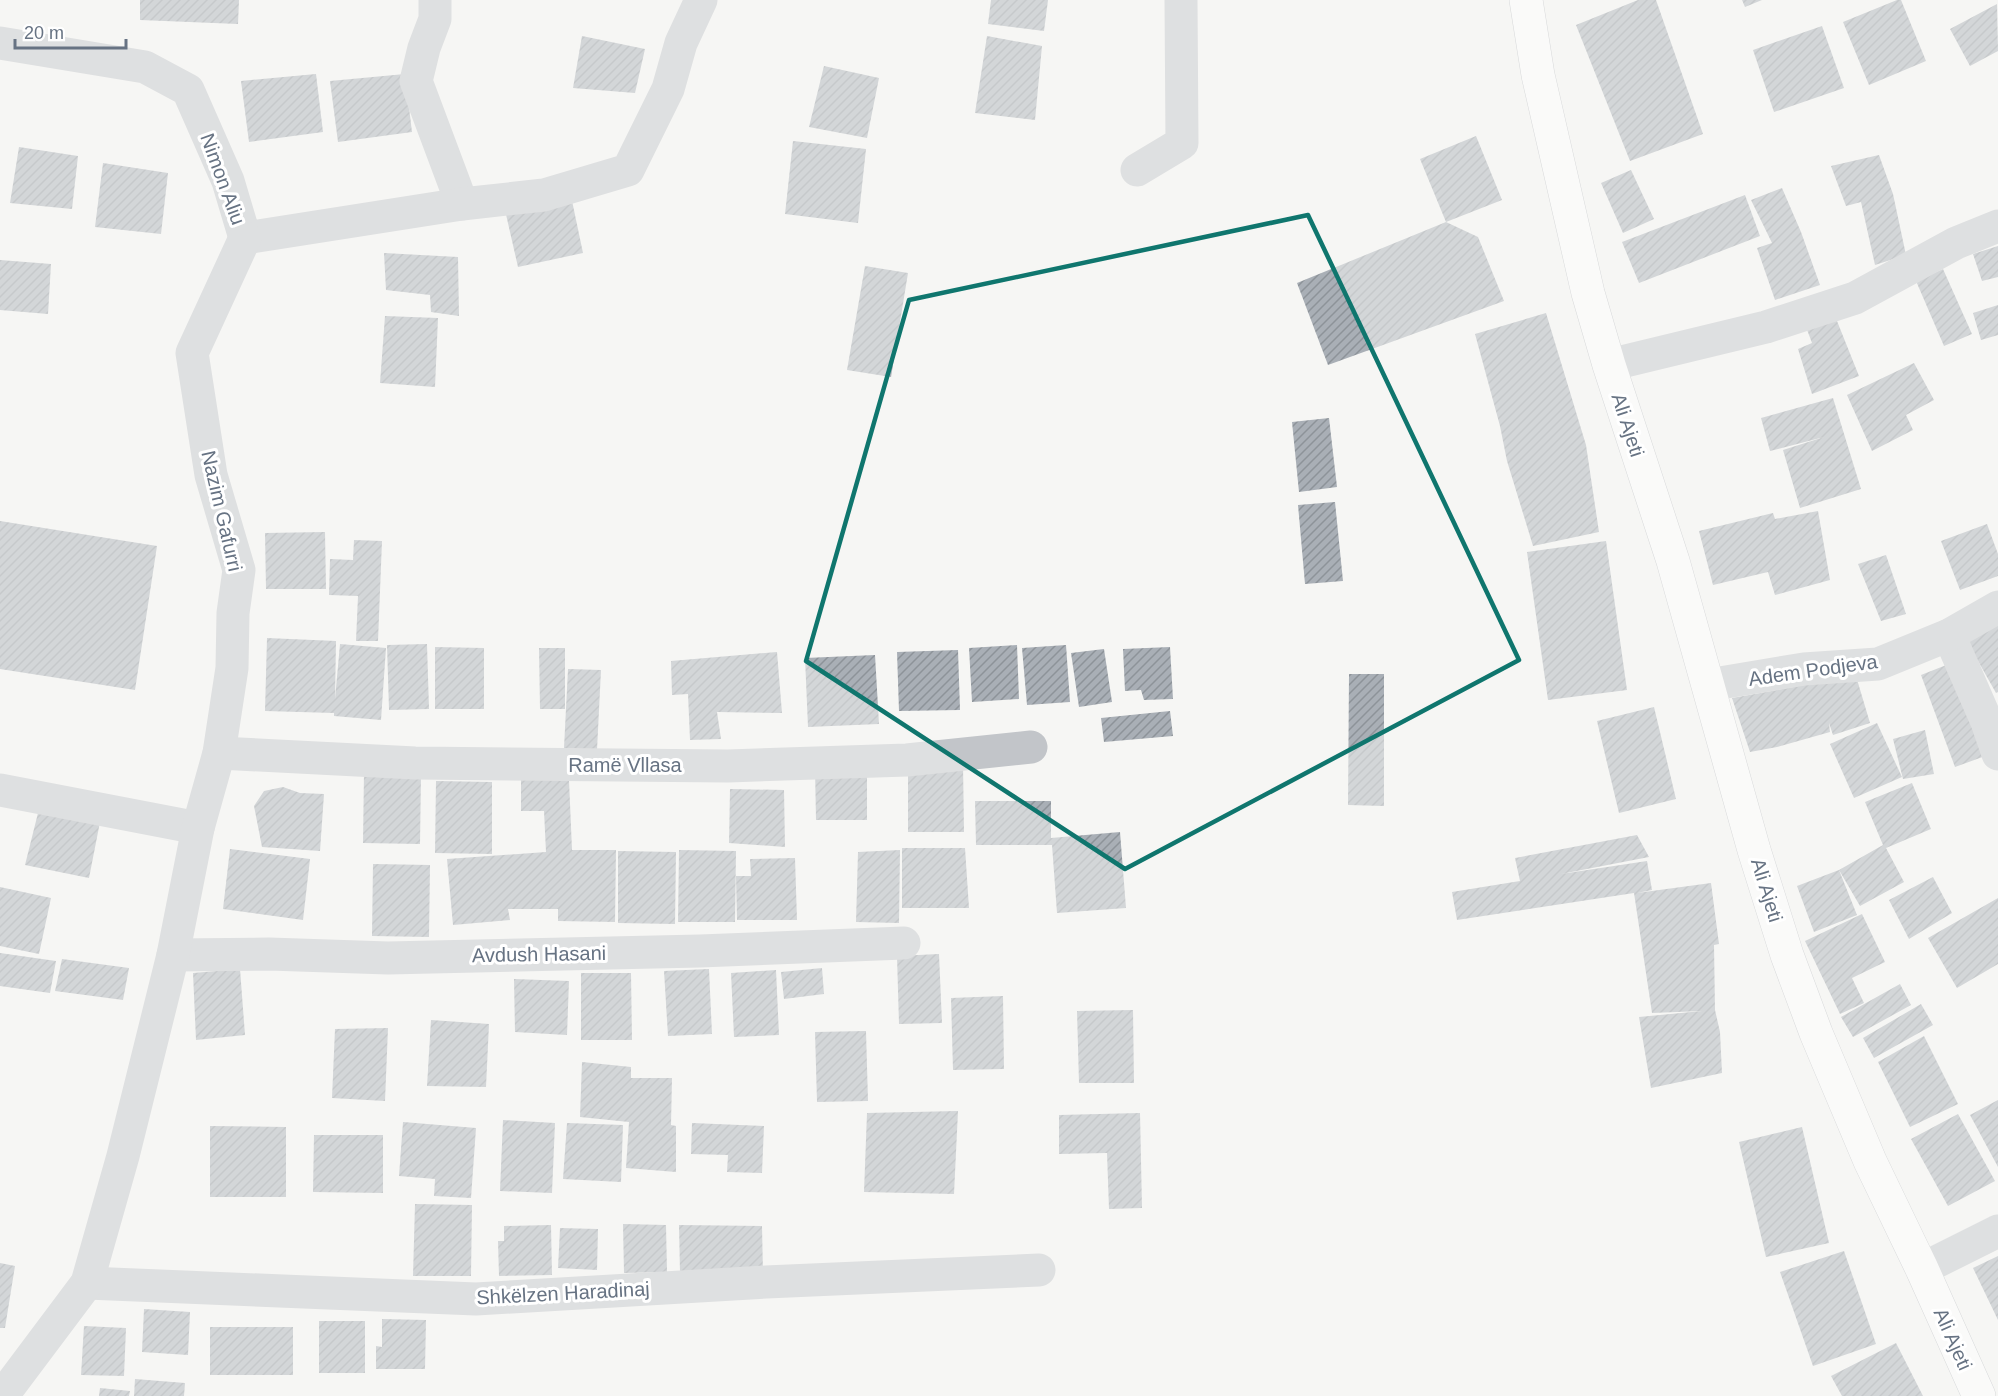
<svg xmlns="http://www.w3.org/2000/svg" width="1998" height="1396" viewBox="0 0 1998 1396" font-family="Helvetica,sans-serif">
<defs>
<pattern id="building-hatch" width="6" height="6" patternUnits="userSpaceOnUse" patternTransform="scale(1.5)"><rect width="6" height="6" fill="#a9afb6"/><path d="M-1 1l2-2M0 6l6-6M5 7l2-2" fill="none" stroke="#8d9399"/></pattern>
</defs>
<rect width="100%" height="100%" fill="#f6f6f4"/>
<g fill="url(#building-hatch)">
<path d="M140,0H239L238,24L140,20Z"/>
<path d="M991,0H1048L1044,31L988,24Z"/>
<path d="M1638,0H1656L1703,134L1630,161L1576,25Z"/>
<path d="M1742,0H1762L1745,7Z"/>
<path d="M1897,0H1901L1926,61L1869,85L1843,22Z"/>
<path d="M1997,4L1998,51L1970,66L1950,29Z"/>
<path d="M1822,26L1844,88L1774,112L1753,50Z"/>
<path d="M582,36L645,49L635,93L573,88Z"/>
<path d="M987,36L1042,46L1035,120L975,113Z"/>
<path d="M824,66L879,78L867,138L809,127Z"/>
<path d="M316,74L323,132L249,142L241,81Z"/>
<path d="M405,74L412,132L338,142L330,81Z"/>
<path d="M1476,136L1502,200L1446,222L1420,159Z"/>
<path d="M793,141L866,149L858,223L785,214Z"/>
<path d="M19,147L78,156L72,209L10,203Z"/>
<path d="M1879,155L1893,194L1906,255L1875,265L1861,202L1846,206L1831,166Z"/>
<path d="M103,163L168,173L161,234L95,227Z"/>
<path d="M1631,170L1654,219L1623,233L1601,183Z"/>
<path d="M1782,188L1801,232L1820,285L1775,300L1757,248L1772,243L1751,200Z"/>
<path d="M1745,195L1760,236L1639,283L1622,242Z"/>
<path d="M571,196L583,253L518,267L505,210Z"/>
<path d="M1446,222L1478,237L1504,301L1328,365L1297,283Z"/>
<path d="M1998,246V277L1982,281L1973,254Z"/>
<path d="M384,253L458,257L459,316L431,312L430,295L386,290Z"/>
<path d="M0,260L51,264L48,314L0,310Z"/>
<path d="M865,266L908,273L891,377L847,370Z"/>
<path d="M1943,269L1972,334L1944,346L1916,281Z"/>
<path d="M1998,305V335L1981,340L1973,313Z"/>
<path d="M1546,313L1586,445L1599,532L1533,546L1507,461L1500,426L1475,334Z"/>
<path d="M385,316L438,318L435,387L380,383Z"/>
<path d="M1835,316L1859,376L1812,394L1798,349L1812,343L1806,327Z"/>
<path d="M1914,363L1934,400L1906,415L1913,430L1872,451L1847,395Z"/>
<path d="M1833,398L1861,489L1800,508L1783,450L1824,437L1770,451L1761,418Z"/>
<path d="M1329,418L1337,487L1299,492L1292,422Z"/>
<path d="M1335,502L1343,581L1305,584L1298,505Z"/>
<path d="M1818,511L1830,580L1775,595L1768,572L1713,585L1699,531L1773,513L1775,519Z"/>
<path d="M0,521L157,546L135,690L0,669Z"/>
<path d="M1987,524L1998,554V576L1960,590L1941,541Z"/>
<path d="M325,532L326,589H266L265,533Z"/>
<path d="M354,540L382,541L378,641H356L358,596L329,595L330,559L353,560Z"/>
<path d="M1606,541L1627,690L1548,700L1527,552Z"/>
<path d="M1886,555L1906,614L1881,621L1858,564Z"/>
<path d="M1998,620V692L1996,693L1965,638Z"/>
<path d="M267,638L336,641L335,699L340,644L386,648L381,720L334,716V713L265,711Z"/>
<path d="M427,644L429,709L389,710L387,645Z"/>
<path d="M1017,645L1019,699L972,702L969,648Z"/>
<path d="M1066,645L1070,702L1027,705L1022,648Z"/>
<path d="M435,647L484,648V709H435Z"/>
<path d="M1170,647L1173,699L1144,700L1141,690L1125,691L1123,649Z"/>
<path d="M539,648H565V709H540Z"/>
<path d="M1104,649L1112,702L1079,707L1071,653Z"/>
<path d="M958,650L960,710L899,711L897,652Z"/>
<path d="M777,652L782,713L717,712L721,739L690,740L688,694L672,695L671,661Z"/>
<path d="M875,655L879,724L808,727L805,658Z"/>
<path d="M1954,662L1988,755L1955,767L1921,675Z"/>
<path d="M568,669L601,670L597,750L564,748Z"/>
<path d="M1349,674H1384V806L1348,805Z"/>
<path d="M1856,676L1870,723L1833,735L1829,723L1830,732L1777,747L1750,752L1732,698Z"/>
<path d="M1654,707L1676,799L1619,813L1597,721Z"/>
<path d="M1170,711L1173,736L1104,742L1101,718Z"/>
<path d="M1877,723L1902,777L1854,798L1830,744Z"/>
<path d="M1925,730L1934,774L1903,779L1893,739Z"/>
<path d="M908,763L963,764L964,832H908Z"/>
<path d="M867,767V820H816L815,768Z"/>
<path d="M364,772L421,773L420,844L363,843Z"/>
<path d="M521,777L569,780L572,850H616L615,922L558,921V909H508L510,920L453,925L447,859L546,852L544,811H521Z"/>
<path d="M436,781L492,782V854L435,853Z"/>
<path d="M1912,783L1931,829L1886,848L1904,882L1860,906L1839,870L1857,915L1814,932L1797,886L1839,870L1883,845L1865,802Z"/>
<path d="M283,787L300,793L324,794L320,851L262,847L254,806L264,791Z"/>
<path d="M730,789L784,790L785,847L729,843Z"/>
<path d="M975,801H1051V838L1120,832L1126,908L1057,913L1052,845H976Z"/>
<path d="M39,809L100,822L89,878L25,865Z"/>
<path d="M1637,835L1649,857L1561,874L1647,861L1652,890L1637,893L1711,883L1719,944L1714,945L1715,1010L1720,1032L1722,1073L1651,1088L1639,1017L1702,1011L1652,1013L1634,893L1457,920L1452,892L1520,881L1515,858Z"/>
<path d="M902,848H965L969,908H902Z"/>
<path d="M230,849L310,859L303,920L223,909Z"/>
<path d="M679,850L736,851L735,922H678Z"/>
<path d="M900,850L899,923L856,922L858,852Z"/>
<path d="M618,851L676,852L675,924L618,923Z"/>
<path d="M795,858L797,920H737L736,876H751L750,859Z"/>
<path d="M373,864L430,865L429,937L372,936Z"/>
<path d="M1933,877L1952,913L1909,939L1889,900Z"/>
<path d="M0,887L51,898L39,954L0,946Z"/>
<path d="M1998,898V964L1957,988L1928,938Z"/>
<path d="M1862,914L1885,962L1852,978L1864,1003L1840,1014L1805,941Z"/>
<path d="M0,953L56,961L50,993L0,986Z"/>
<path d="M939,954L942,1023L899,1024L897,956Z"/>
<path d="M62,959L129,968L123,1000L55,991Z"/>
<path d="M822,968L824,994L784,999L781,972Z"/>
<path d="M240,969L245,1035L196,1040L193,973Z"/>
<path d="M709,969L712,1034L668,1036L664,971Z"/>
<path d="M776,970L779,1035L734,1037L731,973Z"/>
<path d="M581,973H631L632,1040H581Z"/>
<path d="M514,979L569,981L567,1035L515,1032Z"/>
<path d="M1900,984L1911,1005L1853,1037L1841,1017Z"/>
<path d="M1003,996L1004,1069L953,1070L951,998Z"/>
<path d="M1921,1004L1933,1025L1874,1058L1863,1038Z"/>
<path d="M1133,1010L1134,1083H1079L1077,1011Z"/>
<path d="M431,1020L489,1024L486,1087L427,1086Z"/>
<path d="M388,1028L385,1101L332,1098L335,1029Z"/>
<path d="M866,1031L868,1101L817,1102L815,1032Z"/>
<path d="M1924,1036L1958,1104L1910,1127L1878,1062Z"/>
<path d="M582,1062L631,1067V1078H672L671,1125L676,1126V1172L626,1168L629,1122L580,1117Z"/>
<path d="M1998,1100V1167L1970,1115Z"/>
<path d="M958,1111L954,1194L864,1192L867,1113Z"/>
<path d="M1140,1113L1142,1208L1109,1209L1107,1153L1059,1154V1115Z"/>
<path d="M1958,1114L1995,1181L1948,1206L1911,1139Z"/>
<path d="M503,1120L555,1123L552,1193L500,1191Z"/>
<path d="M403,1122L476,1128L471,1198L434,1196L435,1179L399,1176Z"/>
<path d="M567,1123L623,1125L621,1182L563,1179Z"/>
<path d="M692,1123L764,1126L762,1173L727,1172L728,1155L691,1154Z"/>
<path d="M210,1126L286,1127V1197H210Z"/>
<path d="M1802,1127L1829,1243L1766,1257L1739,1142Z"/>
<path d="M314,1135H383V1193L313,1192Z"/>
<path d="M415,1204L472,1205L471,1276H413Z"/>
<path d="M623,1224L666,1225L667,1272L624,1273Z"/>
<path d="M551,1225L552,1275L499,1276L498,1241H504V1226Z"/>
<path d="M679,1225L762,1226L763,1274L680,1273Z"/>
<path d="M560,1228L598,1229L597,1270L558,1268Z"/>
<path d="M1844,1251L1876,1344L1813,1366L1780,1272Z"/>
<path d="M1998,1256V1320L1973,1268Z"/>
<path d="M0,1263L15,1266L5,1328H0Z"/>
<path d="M144,1309L190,1312L188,1355L142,1352Z"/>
<path d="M382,1319L426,1320L425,1369H376V1346L382,1347Z"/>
<rect x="319" y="1321" width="46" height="52"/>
<path d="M84,1326L126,1328L124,1376L81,1375Z"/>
<rect x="210" y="1327" width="83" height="48"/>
<path d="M1896,1343L1923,1396H1842L1831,1376Z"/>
<path d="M135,1379L185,1383L184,1396H134Z"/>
<path d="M100,1388L130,1391L129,1396H99Z"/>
</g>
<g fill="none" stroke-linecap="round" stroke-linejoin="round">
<defs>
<path id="secondary" d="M1526,0L1538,75L1588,293L1609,365L1673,561L1754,850L1787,955L1816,1033L1870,1161L1922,1269L1979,1396"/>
</defs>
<use href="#secondary" stroke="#b5b8bd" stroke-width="34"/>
<g stroke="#c2c5c9" stroke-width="33">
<path d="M435,0V19L424,48L416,81L462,204"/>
<path d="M0,43L145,67L188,90L228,181L245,238L462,204L544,195L628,170L668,89L681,43L701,0"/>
<path d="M1137,170L1182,143L1181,0"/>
<path d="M1609,365L1766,327L1855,298L1956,243L1998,226"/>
<path d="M1949,635L1987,722L1998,754"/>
<path d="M1708,685L1804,669L1878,664L1949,635L1998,607"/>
<path d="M219,753L415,763L728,766L907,760L1031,747"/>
<path d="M0,790L198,828"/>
<path d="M173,955L269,954L388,958L700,951L904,943"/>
<path d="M1922,1269L1998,1231"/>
<path d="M87,1283L476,1299L766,1282L1039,1270"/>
<path d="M5,1396L6,1391L87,1283L123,1156L173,955L198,828L219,753L232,668L233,613L239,570L211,475L192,353L245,238"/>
</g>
<use href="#secondary" stroke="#fff" stroke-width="33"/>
</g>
<path d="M0 0H1998V1396H0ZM1308,215L1519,660L1125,869L806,661L909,300Z" fill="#f6f6f4" fill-opacity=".55" fill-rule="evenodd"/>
<path fill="none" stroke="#0f766e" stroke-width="4.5" stroke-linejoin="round" d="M1308,215L1519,660L1125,869L806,661L909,300Z"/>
<g text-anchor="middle" stroke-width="6" stroke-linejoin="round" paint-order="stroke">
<g font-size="20" fill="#677383" stroke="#fff">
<text transform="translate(223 179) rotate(70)" y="7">Nimon Aliu</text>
<text transform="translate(1628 425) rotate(72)" y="7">Ali Ajeti</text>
<text transform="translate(222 511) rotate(77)" y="7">Nazim Gafurri</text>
<text transform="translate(1813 670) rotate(-8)" y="7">Adem Podjeva</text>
<text x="625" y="772">Ramë Vllasa</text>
<text transform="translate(1767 890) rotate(73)" y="7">Ali Ajeti</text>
<text transform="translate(539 954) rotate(-1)" y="7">Avdush Hasani</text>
<text transform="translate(563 1293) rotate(-3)" y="7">Shkëlzen Haradinaj</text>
<text transform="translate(1953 1339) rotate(66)" y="7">Ali Ajeti</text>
</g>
</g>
<path d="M15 39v9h111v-9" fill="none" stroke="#677383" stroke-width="3"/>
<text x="24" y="39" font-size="18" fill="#677383" stroke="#ffffff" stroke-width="4.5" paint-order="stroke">20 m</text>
</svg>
